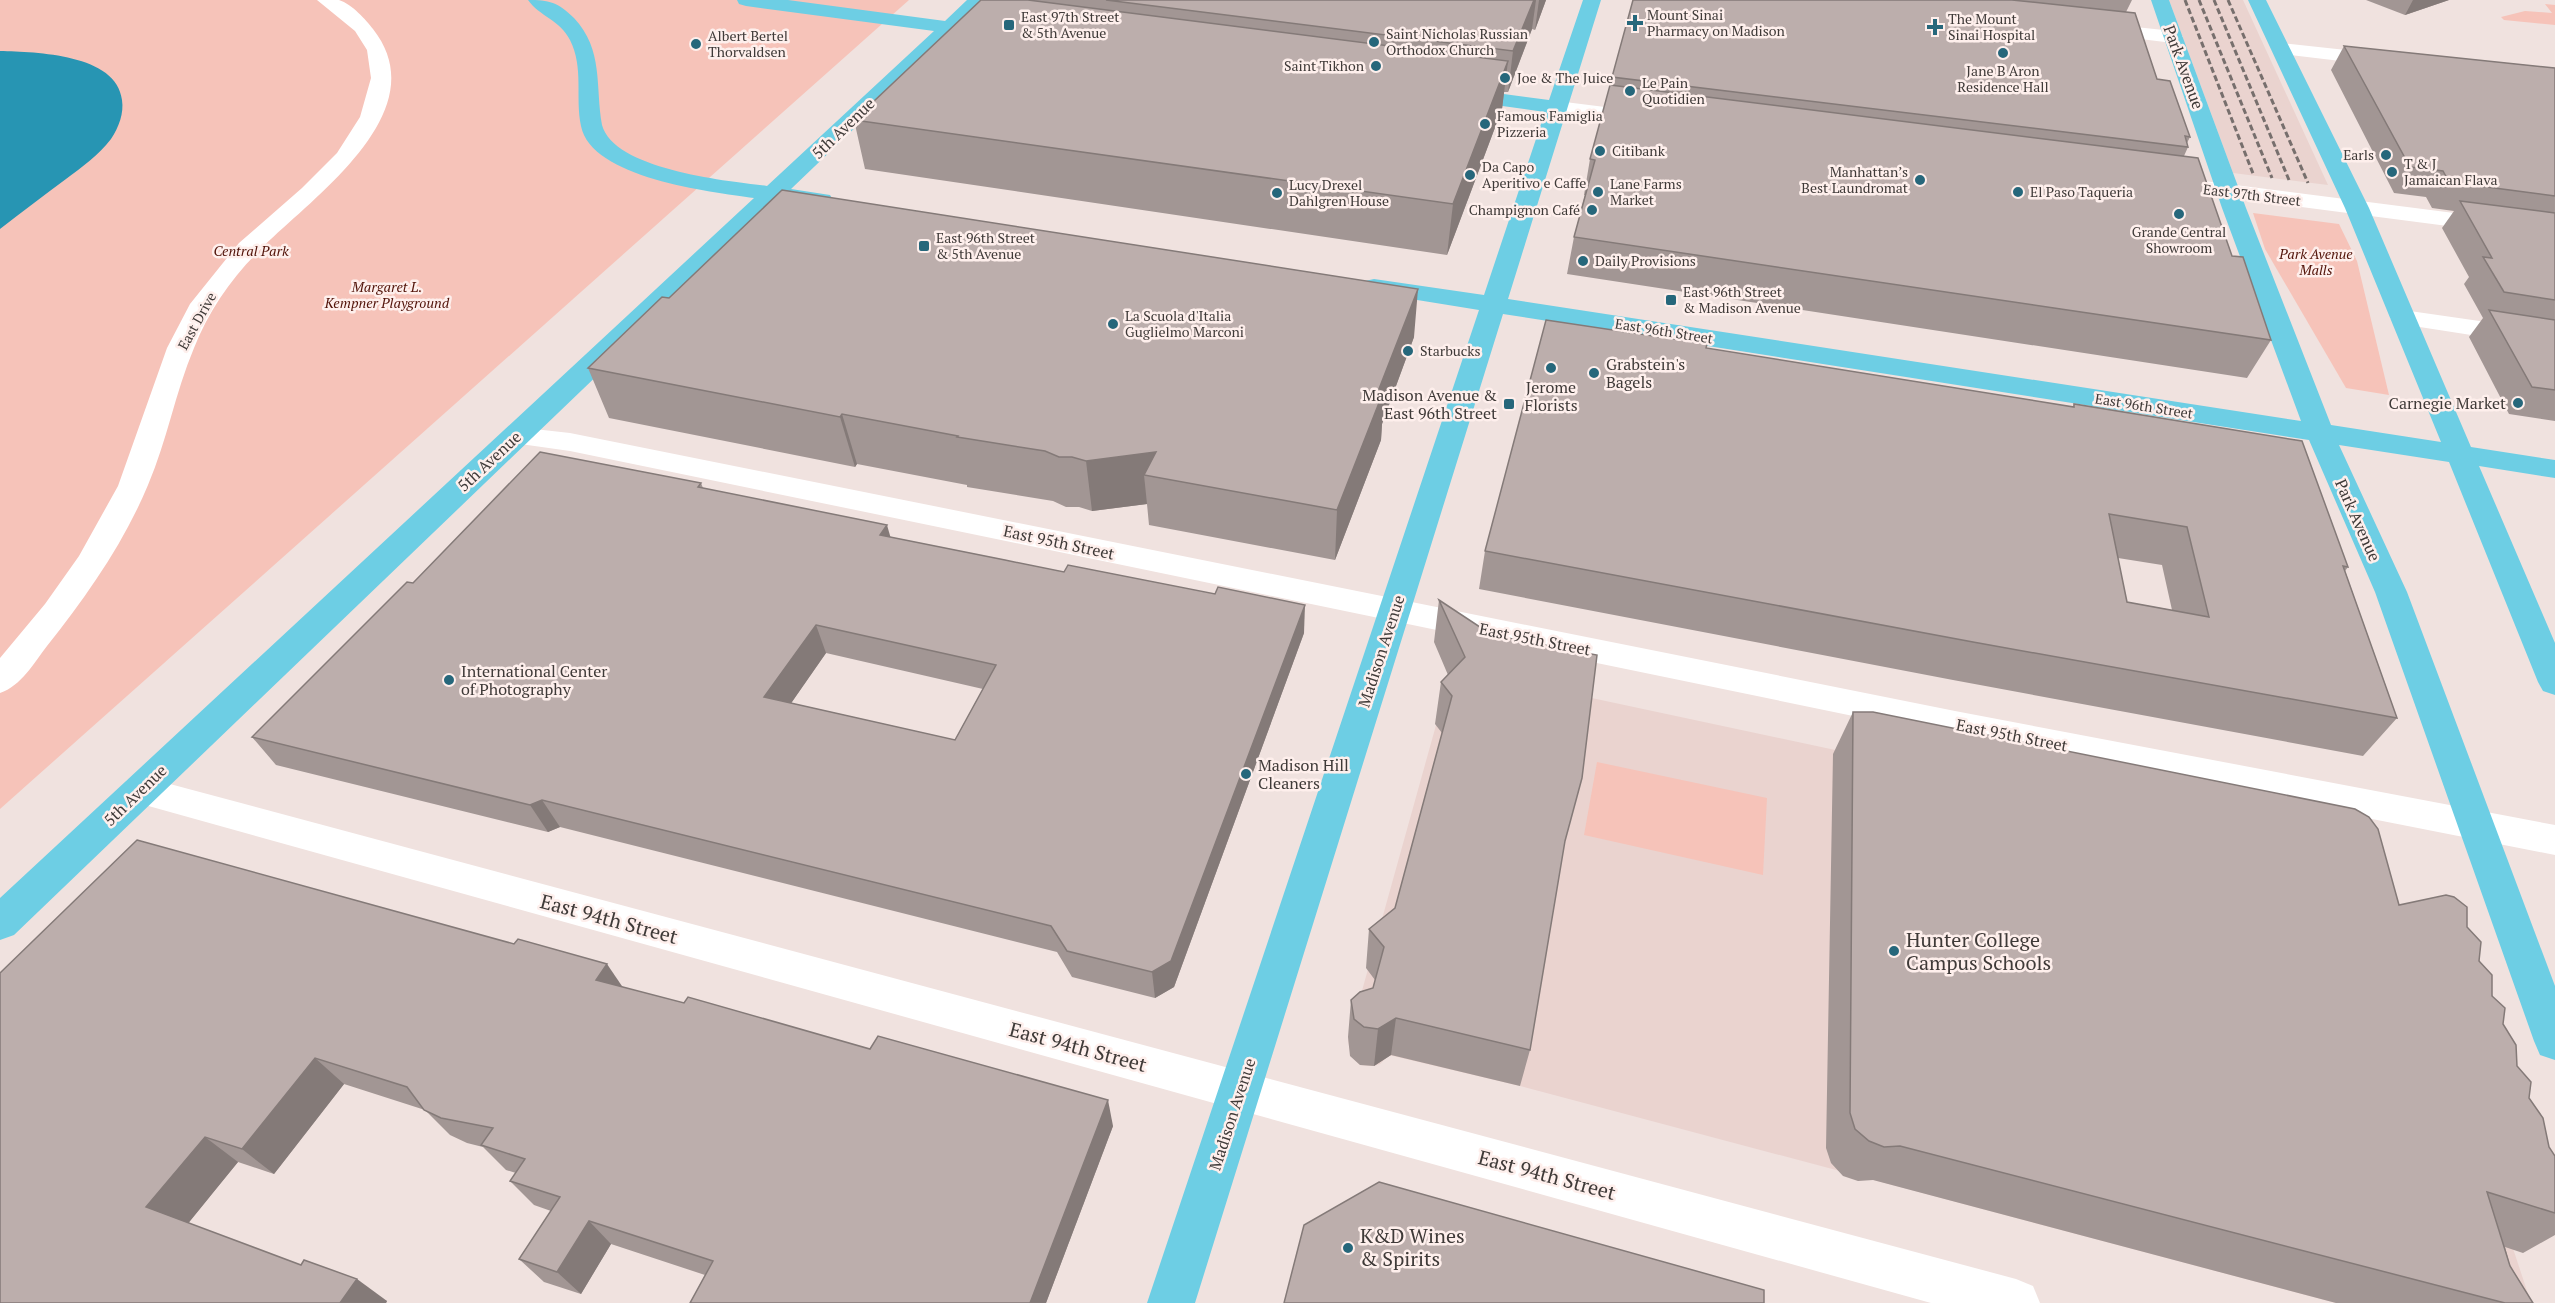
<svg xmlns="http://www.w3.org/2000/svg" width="2555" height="1303" viewBox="0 0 2555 1303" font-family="'PT Serif',serif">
<rect width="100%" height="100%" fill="#f0e2df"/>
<g fill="#ead3cf">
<path d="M2169,0H2243L2328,185L2233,173Z"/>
<path d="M1450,675L1587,697L1882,760L2385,860L2531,1303H2336L1520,1086L1389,1055L1380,1064L1374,1066L1360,1065L1351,1056L1348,1041Z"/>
</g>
<g fill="#f6c3b9">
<path d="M0,0H909L0,809Z"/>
<path d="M2545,4L2555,5V25L2504,20L2501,17L2525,11L2552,13Z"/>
<path d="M2253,213L2339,224L2357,261L2389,395L2346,388L2265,249Z"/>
<path d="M1597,762L1767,798L1763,875L1584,835Z"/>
</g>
<path fill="#2795b3" d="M0,51C36,52 117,54 122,100C124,113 119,127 111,139C99,155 82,167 66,179C44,195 22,212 0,229Z"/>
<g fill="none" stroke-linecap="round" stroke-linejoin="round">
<g fill="#fff" fill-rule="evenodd">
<path d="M317,0C323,0 333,0 339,0C352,4 366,20 373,29C440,114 305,202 256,254C229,281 208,313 194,348C175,393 167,441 148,485C124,543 86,597 47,646C34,663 21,686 0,693V658L45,604L79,556L118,486L167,348L190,304L239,243L302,188L337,153L360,117L371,78L367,50L355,31Z"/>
<path d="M2098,23L2173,31L2180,33L2183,37L2180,41L2173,43L2091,33L2088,29L2091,25Z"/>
<path d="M2281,43L2383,54L2390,56L2393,60L2390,64L2383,66L2274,53L2271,49L2274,45Z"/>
<path d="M1557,101L1645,112L1652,114L1656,118L1652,122L1645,124L1550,111L1547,107L1550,103Z"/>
<path d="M2164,176L2555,226V240L2156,188L2153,183L2156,178Z"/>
<path d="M2403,310L2555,332V348L2394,323L2390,318L2394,313Z"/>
<path d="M516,427L570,433L1955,711L2555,825V855L1955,737L570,451L506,442L502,436L506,430Z"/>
<path d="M140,776L2016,1279L2033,1286L2040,1303H1931L127,800L122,790L127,780Z"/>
</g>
<g fill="#6dcee4" fill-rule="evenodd">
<path d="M528,0C549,0 558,2 574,18C604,50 595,86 602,125C614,170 728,181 767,186L934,31L746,6L739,4L737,0H788L945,21L967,0H987L964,23L971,25L974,29L971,33H954L791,189L830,195L833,200L830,205L822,207L779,201L14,935L0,940V898L754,198C710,192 591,178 581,126C575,97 584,68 570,40C560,20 539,16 528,0Z"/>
<path d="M1583,0H1601L1508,299L2301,421L2222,208L2151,0H2169L2246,208L2331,425L2441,442L2345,208L2248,0H2266L2369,208L2471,447L2555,460V478L2479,466L2555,643V695L2543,691L2538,682L2449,462L2339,445L2407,592L2555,986V1060L2540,1055L2534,1041L2375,592L2309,440L1503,314L1195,1303H1147L1479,310L1374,293L1365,291L1362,286L1365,281L1374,279L1484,295L1545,112L1459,100L1452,98L1449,94L1452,90L1459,88L1549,100Z"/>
</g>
<g stroke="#776f6d" stroke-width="3" stroke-dasharray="6 3" stroke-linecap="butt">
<path d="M2185,0L2254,176"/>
<path d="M2199,0L2272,178"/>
<path d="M2214,0L2289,180"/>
<path d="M2228,0L2308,183"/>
</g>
</g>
<g fill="#a29694" fill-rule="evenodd">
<path d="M981,0H1546L1535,30L1532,29L1508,92H1504L1502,109L1447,255L865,169L854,120Z"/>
<path d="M1633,0H2132L2126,12L2157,79L2190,137L2187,143L2188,147L2184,156L2271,340L2247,378L1567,274L1574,237L1585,195H1584L1590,159L1611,86Z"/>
<path d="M2366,0H2449L2405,15Z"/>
<path d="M2344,46L2555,68V421L2509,414L2469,337L2483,318L2464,284L2469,277L2442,228L2454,211L2432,208L2426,197L2394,193L2331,70Z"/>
<path d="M669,298L1414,337L1382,424L1381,440L1335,560L1149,525L1147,504L1092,511L1079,507H1066L1053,501L967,487V485L857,464L855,467L609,418L588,368Z"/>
<path d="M1706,348L2073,407L2074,404L2348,567L2345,571L2397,718L2363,756L1953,680L1479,589L1485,551ZM2118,558L2162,565L2172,610L2127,602Z"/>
<path d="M701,483L703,488L890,537L1304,633L1174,987L1155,998L1072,977L1057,952L560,827L548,832L276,765L252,737L413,583ZM826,653L983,689L955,740L791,703Z"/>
<path d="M1439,600L1564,846L1530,1050L1520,1086L1391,1055L1374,1066L1360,1065L1350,1056L1348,1037L1351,1000L1373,988L1375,980L1366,968L1369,929L1395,908L1442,733L1435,724L1441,682L1448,675L1434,642Z"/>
<path d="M1853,712L2399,905L2467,927L2503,1024L2517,1066L2529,1098L2549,1147L2555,1156V1235L2523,1253L2505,1247L2510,1266L2533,1303H2336L1873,1180L1858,1181L1843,1176L1831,1163L1826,1148L1833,754Z"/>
<path d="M0,973L623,987L1113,1126L1046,1303H690L705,1275L611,1244L581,1294L544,1282L519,1259L551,1211L534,1205L510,1181L516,1173L506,1170L483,1147L467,1143L450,1135L425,1110L344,1084L274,1174L238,1162L188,1223L387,1301L386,1303H0Z"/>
</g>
<g fill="#847a78">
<path d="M1534,0H1536L1532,29L1508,92L1513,51Z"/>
<path d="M1539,0H1546L1535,30Z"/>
<path d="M2413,0H2449L2405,15Z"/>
<path d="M1508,61L1502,109L1447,255L1453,204Z"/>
<path d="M1418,289L1414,337L1382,424L1381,440L1335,560L1337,510L1379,389Z"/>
<path d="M842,414L857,464L855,467L840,417Z"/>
<path d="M1156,452L1144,475L1147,504L1092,511L1086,461Z"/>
<path d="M887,525L895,553L880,535Z"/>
<path d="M1305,605L1304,633L1174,987L1155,998L1152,972Z"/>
<path d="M816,625L826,653L776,725L764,697Z"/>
<path d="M542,800L560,827L548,832L530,805Z"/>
<path d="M607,964L626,992L596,980Z"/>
<path d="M1396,1018L1391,1055L1374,1066L1378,1029Z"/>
<path d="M315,1058L344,1084L274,1174L242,1149Z"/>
<path d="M1108,1100L1113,1126L1046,1303H1030Z"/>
<path d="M205,1137L238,1162L182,1231L146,1207Z"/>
<path d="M589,1221L611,1244L581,1294L557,1272Z"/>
<path d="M357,1279L387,1301L386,1303H340Z"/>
</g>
<g fill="#bcaeac" stroke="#847a78" stroke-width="1.5" fill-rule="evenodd">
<path d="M981,0H1028L1508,61L1453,204L854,120Z"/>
<path d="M1106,0H1534L1513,51Z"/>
<path d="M1633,0H2012L2135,13L2157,79L2170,81L2190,137L2185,136L2188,147L1612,77Z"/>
<path d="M2344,46L2555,68V196L2449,182L2443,171L2410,167Z"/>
<path d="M1610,85L2198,158L2232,256L2243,257L2271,340L1574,237L1595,160L1590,159Z"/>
<path d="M782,190L1418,289L1379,389L1384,390L1337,510L1144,475L1156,452L1086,461L1072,457H1059L1045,451L957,437L958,436L842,414L840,417L588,368L662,297L669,298Z"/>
<path d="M2460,201L2555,213V300L2504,292L2483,257L2492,258Z"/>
<path d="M2489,310L2555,320V390L2532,387Z"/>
<path d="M1546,320L1707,344L1706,348L2074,407V404L2302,441L2348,567L2343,566L2397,718L1973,642L1485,551ZM2109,514L2187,527L2209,617L2127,602Z"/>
<path d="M540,452L701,483L698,487L887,525L880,535L1005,560L1064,572L1068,565L1215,594L1218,587L1305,605L1171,961L1152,972L1067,951L1051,926L542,800L530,805L252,737L407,582L413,583ZM816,625L996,665L955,740L764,697Z"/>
<path d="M1439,600L1492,635L1597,655L1582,778L1565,841L1530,1050L1396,1018L1378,1029L1364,1027L1354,1019L1351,1000L1360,992L1373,988L1384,947L1369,929L1395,908L1452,696L1441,682L1465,657Z"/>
<path d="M1853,712H1873L2355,809L2369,817L2378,829L2399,905L2446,895L2454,897L2467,907V927L2481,942L2479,961L2492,975V996L2505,1008L2503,1024L2516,1045L2517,1066L2531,1082L2529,1098L2543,1118L2549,1147L2555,1156V1213L2487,1192L2510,1266L2533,1303H2505L1900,1146L1884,1147L1869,1141L1855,1129L1850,1113Z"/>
<path d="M137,840L514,944L518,939L607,964L596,980L684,1003L688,997L870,1049L878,1036L1108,1100L1030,1303H690L713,1261L589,1221L557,1272L519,1259L560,1197L510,1181L525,1159L481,1145L493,1128L441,1118L424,1110L407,1087L315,1058L242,1149L205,1137L146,1207L301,1265L304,1260L357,1279L340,1303H0V973Z"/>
<path d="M1379,1182L1764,1290V1303H1284L1304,1225Z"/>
</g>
<g fill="#26677b" stroke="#feefec" stroke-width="2">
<path d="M1632 14h6v6h6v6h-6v6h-6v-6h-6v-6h6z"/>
<rect x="1003" y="19" width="12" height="12" rx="3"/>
<path d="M1932 18h6v6h6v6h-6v6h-6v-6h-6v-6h6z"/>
<circle cx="1374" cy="42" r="6"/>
<circle cx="696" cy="44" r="6"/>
<circle cx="2003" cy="53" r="6"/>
<circle cx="1376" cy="66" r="6"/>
<circle cx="1505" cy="78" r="6"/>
<circle cx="1630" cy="91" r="6"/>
<circle cx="1485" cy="124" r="6"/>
<circle cx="1600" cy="151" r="6"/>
<circle cx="2386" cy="155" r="6"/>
<circle cx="2392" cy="172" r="6"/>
<circle cx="1470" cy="175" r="6"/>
<circle cx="1920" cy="180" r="6"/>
<circle cx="1598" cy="192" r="6"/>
<circle cx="2018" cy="192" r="6"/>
<circle cx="1277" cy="193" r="6"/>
<circle cx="1592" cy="210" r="6"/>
<circle cx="2179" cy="214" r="6"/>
<rect x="918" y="240" width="12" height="12" rx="3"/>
<circle cx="1583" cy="261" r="6"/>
<rect x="1665" y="294" width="12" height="12" rx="3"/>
<circle cx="1113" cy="324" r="6"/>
<circle cx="1408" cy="351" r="6"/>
<circle cx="1551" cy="368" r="6"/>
<circle cx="1594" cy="373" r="6"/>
<circle cx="2518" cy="403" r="6"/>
<rect x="1503" y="398" width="12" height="12" rx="3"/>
<circle cx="449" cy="680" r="6"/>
<circle cx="1246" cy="774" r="6"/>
<circle cx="1894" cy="951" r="6"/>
<circle cx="1348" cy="1248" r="6"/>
</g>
<g text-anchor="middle" stroke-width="5" stroke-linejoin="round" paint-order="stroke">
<g font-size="14" fill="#3f3a38" stroke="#feefec" text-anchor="start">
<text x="1647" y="20">Mount Sinai<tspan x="1647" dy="16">Pharmacy on Madison</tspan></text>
<text x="1021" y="22">East 97th Street<tspan x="1021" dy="16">&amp; 5th Avenue</tspan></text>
<text x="1948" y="24">The Mount<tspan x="1948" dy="16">Sinai Hospital</tspan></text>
<text x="1386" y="39">Saint Nicholas Russian<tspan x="1386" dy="16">Orthodox Church</tspan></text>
<text x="708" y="41">Albert Bertel<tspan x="708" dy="16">Thorvaldsen</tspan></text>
<text x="1364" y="71" text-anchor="end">Saint Tikhon</text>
<text x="2003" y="76" text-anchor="middle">Jane B Aron<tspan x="2003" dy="16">Residence Hall</tspan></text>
<text x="1517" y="83">Joe &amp; The Juice</text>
<text x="1642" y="88">Le Pain<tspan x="1642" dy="16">Quotidien</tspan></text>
<text x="1497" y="121">Famous Famiglia<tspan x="1497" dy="16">Pizzeria</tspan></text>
<text x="1612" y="156">Citibank</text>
<text x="2374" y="160" text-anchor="end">Earls</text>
<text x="2404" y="169">T &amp; J<tspan x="2404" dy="16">Jamaican Flava</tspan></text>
<text x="1482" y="172">Da Capo<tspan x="1482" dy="16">Aperitivo e Caffe</tspan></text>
<text x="1908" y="177" text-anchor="end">Manhattan’s<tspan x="1908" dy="16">Best Laundromat</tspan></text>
<text x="1610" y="189">Lane Farms<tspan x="1610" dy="16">Market</tspan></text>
<text x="1289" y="190">Lucy Drexel<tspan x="1289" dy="16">Dahlgren House</tspan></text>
<text x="2030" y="197">El Paso Taqueria</text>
<text x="1580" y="215" text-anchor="end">Champignon Café</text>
<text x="2179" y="237" text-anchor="middle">Grande Central<tspan x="2179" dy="16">Showroom</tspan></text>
<text x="936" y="243">East 96th Street<tspan x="936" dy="16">&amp; 5th Avenue</tspan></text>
<text x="1595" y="266">Daily Provisions</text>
<text x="1683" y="297">East 96th Street<tspan x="1683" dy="16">&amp; Madison Avenue</tspan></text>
<text x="1125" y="321">La Scuola d'Italia<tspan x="1125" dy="16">Guglielmo Marconi</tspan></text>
<text x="1420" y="356">Starbucks</text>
</g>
<g font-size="14" fill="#3f3a38" stroke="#feefec">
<text transform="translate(2252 195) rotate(7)" y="5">East 97th Street</text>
<text transform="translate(197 321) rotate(-61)" y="5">East Drive</text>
<text transform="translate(1664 331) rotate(9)" y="5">East 96th Street</text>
<text transform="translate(2144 406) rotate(9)" y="5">East 96th Street</text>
</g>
<g font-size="14" font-style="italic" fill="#521309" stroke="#feefec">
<text x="251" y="256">Central Park</text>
<text x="2316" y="259">Park Avenue<tspan x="2316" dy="16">Malls</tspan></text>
<text x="387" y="292">Margaret L.<tspan x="387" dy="16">Kempner Playground</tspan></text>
</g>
<g font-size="16" fill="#3f3a38" stroke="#feefec">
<text transform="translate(2184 67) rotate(70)" y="6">Park Avenue</text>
<text transform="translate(843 128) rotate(-44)" y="6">5th Avenue</text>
<text transform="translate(489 461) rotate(-43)" y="6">5th Avenue</text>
<text transform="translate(2358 520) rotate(66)" y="6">Park Avenue</text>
<text transform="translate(1059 542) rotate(12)" y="6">East 95th Street</text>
<text transform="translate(1535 639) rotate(11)" y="6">East 95th Street</text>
<text transform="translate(1381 651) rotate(-72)" y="6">Madison Avenue</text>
<text transform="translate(2012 735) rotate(11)" y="6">East 95th Street</text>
<text transform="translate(135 795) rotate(-44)" y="6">5th Avenue</text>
<text transform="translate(1232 1114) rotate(-72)" y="6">Madison Avenue</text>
</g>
<g font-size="16" fill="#3f3a38" stroke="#feefec" text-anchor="start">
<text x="1606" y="370">Grabstein's<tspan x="1606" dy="18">Bagels</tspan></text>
<text x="1551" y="393" text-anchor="middle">Jerome<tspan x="1551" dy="18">Florists</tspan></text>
<text x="1497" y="401" text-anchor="end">Madison Avenue &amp;<tspan x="1497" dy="18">East 96th Street</tspan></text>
<text x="2506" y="409" text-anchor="end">Carnegie Market</text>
<text x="461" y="677">International Center<tspan x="461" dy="18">of Photography</tspan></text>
<text x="1258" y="771">Madison Hill<tspan x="1258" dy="18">Cleaners</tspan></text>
</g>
<g font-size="20" fill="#3f3a38" stroke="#feefec">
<text transform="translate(609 919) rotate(15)" y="7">East 94th Street</text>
<text transform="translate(1078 1047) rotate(15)" y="7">East 94th Street</text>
<text transform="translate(1547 1175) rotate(15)" y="7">East 94th Street</text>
</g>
<g font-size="20" fill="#3f3a38" stroke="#feefec" text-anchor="start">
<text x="1906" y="947">Hunter College<tspan x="1906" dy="23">Campus Schools</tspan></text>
<text x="1360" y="1243">K&amp;D Wines<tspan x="1360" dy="23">&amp; Spirits</tspan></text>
</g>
</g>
</svg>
